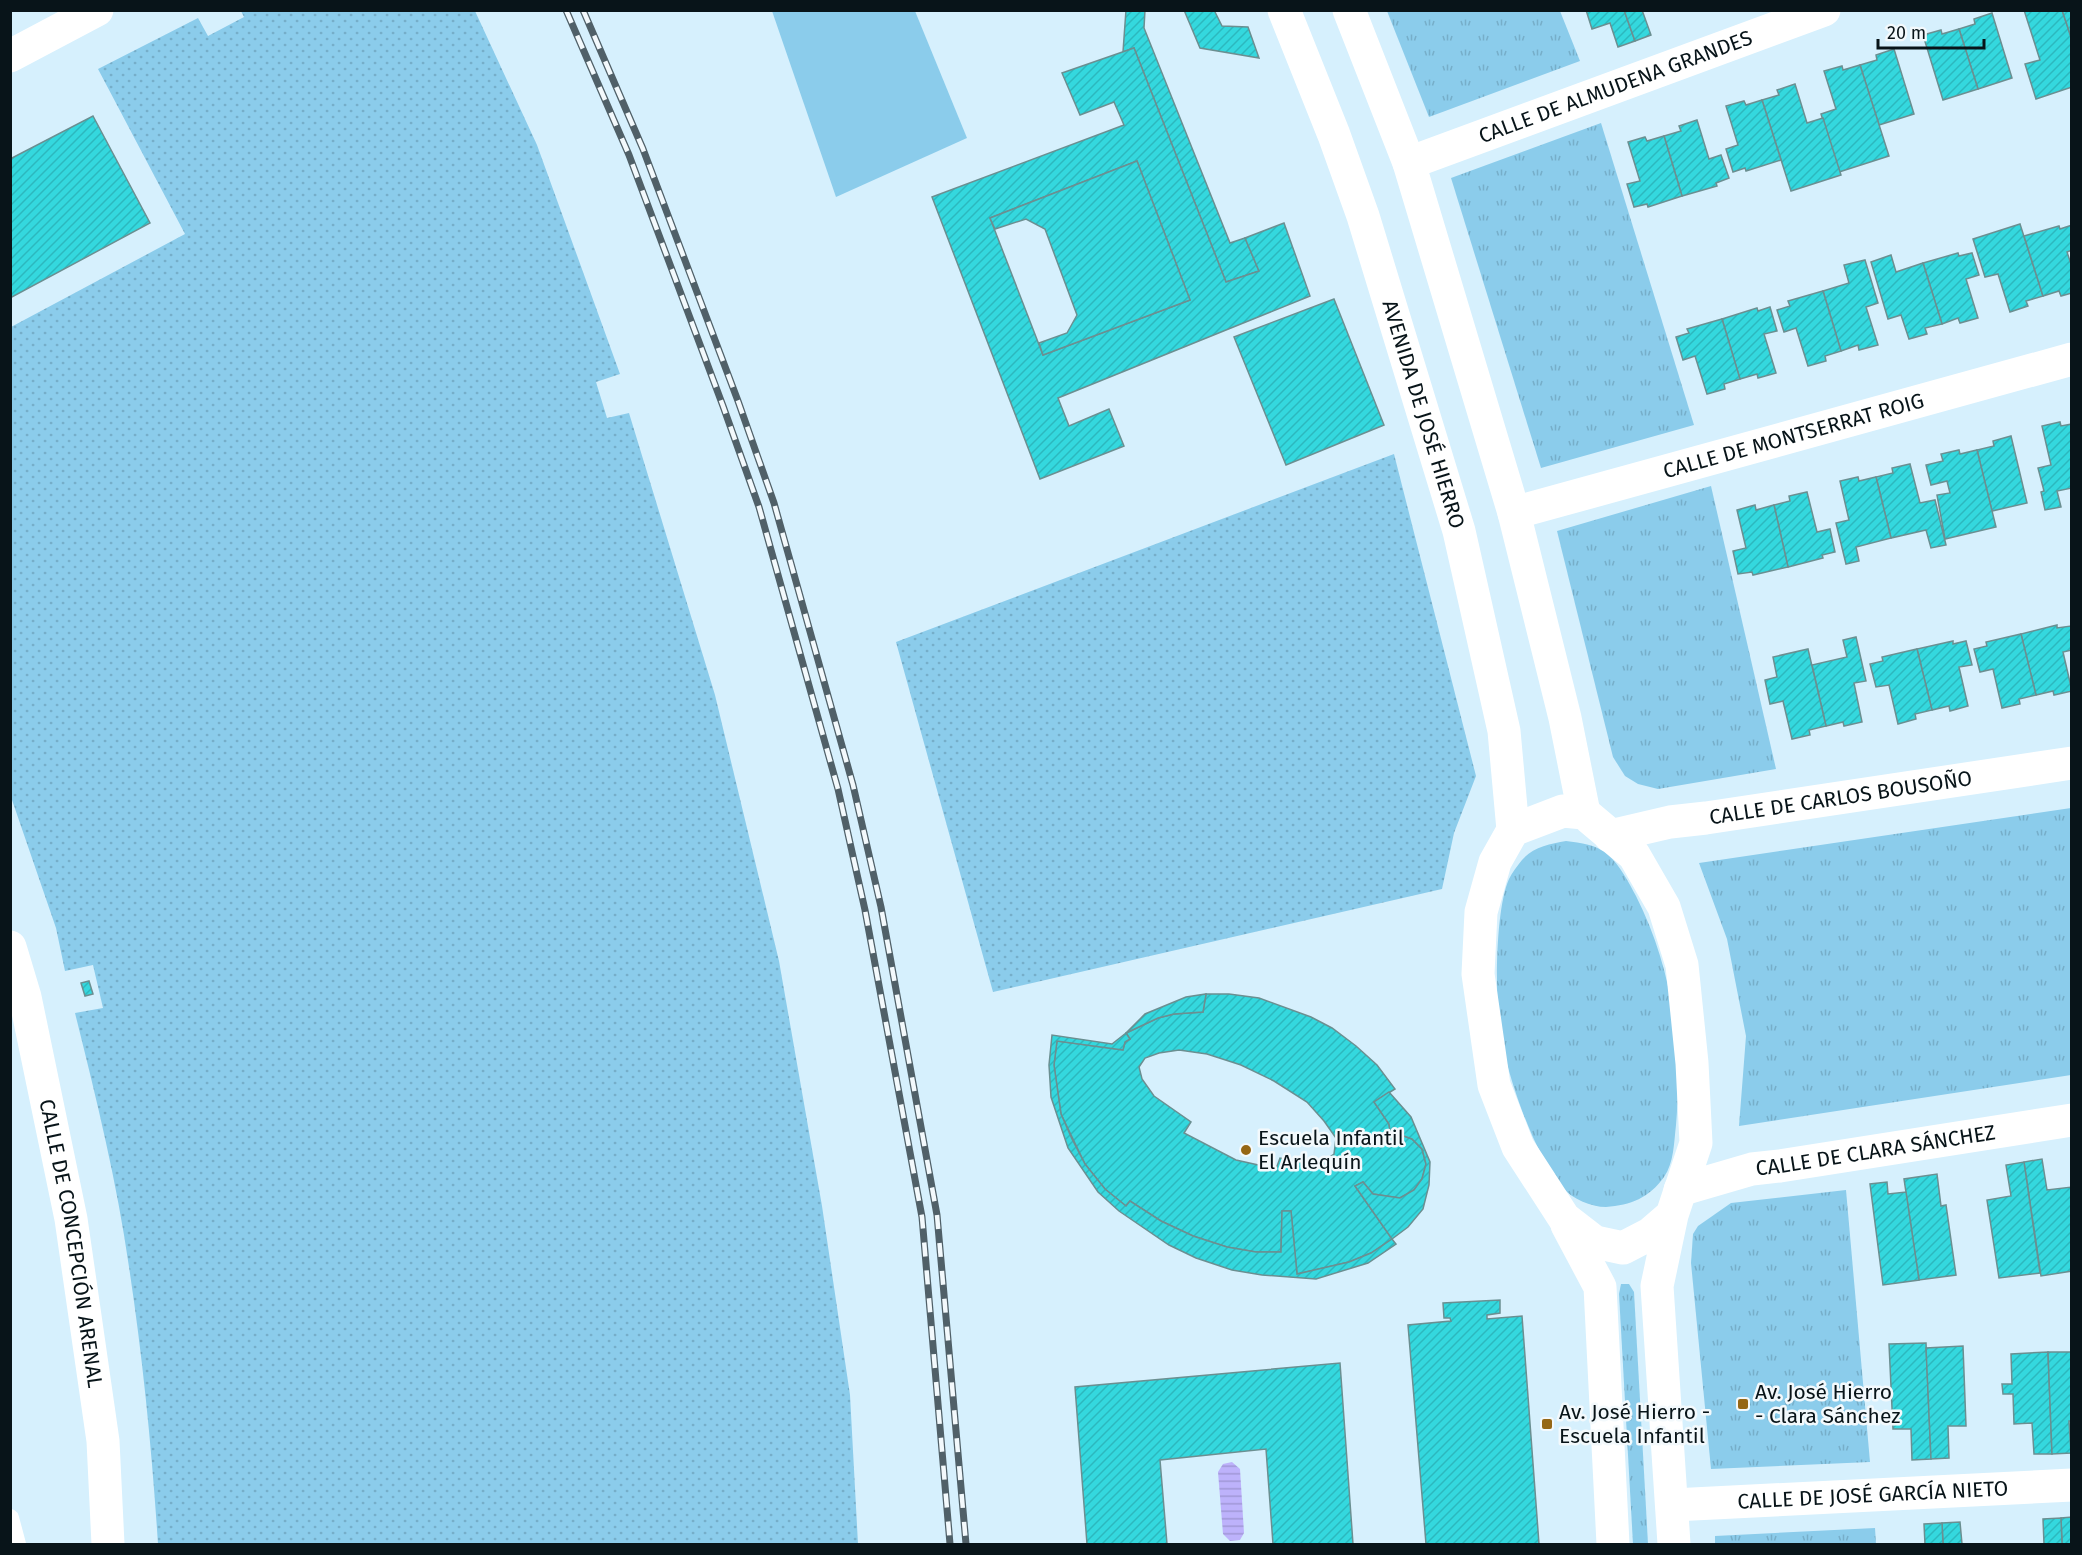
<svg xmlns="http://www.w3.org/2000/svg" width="2082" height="1555" viewBox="0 0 2082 1555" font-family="'Fira Sans',sans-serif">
<defs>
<pattern id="grass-dots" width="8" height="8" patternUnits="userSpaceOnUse" patternTransform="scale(1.5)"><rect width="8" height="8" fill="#8bcceb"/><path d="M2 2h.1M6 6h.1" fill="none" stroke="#76aec9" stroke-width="1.8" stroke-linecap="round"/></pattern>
<pattern id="park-tufts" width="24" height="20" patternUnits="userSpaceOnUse" patternTransform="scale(1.5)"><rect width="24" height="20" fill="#8bcceb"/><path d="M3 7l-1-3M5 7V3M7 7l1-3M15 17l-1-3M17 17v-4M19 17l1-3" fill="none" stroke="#76aec9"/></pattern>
<pattern id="water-rules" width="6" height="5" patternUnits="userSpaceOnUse" patternTransform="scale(1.5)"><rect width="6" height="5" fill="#bdb2fb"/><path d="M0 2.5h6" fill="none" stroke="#a198d7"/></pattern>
<pattern id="building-hatch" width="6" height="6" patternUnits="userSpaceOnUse" patternTransform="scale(1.5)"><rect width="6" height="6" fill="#34d8de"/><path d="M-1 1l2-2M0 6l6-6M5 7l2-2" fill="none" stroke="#2cb8be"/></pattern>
</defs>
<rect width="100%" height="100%" fill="#d6f0fd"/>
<g fill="url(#grass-dots)">
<path d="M241,11H475L537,145L620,374L596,382L607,418L629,413L715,695L779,961L822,1206L850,1395L858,1544H158C152,1452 143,1359 129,1267C117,1182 96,1097 75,1013L103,1008L93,965L65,971L56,928L11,797V327L185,234L98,69L198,18L208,36L244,17Z"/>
<path d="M1394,454L1476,776L1454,833L1442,889L993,992L896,642Z"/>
</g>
<g fill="url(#park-tufts)">
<path d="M1387,11H1560L1580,61L1429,117Z"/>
<path d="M1601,123L1694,425L1541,468L1451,178Z"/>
<path d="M1711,486L1776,769L1658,789L1638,784L1625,776L1613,757L1557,531Z"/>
<path d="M2071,808V1075L1739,1126L1746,1036L1727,939L1699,863Z"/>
<path d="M1566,841C1581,843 1596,844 1608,855C1620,865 1629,883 1636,896C1672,967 1683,1046 1676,1125C1674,1142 1674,1163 1664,1177C1649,1198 1631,1205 1606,1207C1591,1207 1572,1199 1562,1187C1534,1154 1507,1075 1500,1032C1495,999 1495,910 1509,879C1512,873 1517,866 1522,860C1533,847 1550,844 1566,841Z"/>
<path d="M1846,1190L1870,1462L1711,1469L1691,1263L1693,1234L1698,1226L1731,1203Z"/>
<path d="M1621,1284H1629L1634,1292L1648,1544H1633L1619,1294Z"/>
<path d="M1875,1528L1876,1544H1715V1536Z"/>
</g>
<path fill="#8bcceb" d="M772,11H915L967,138L836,197Z"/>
<path fill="url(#water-rules)" d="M1232,1462L1240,1469L1244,1533L1240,1540L1230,1541L1223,1534L1218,1472L1223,1464Z"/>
<g fill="url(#building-hatch)" stroke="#6b8f91" stroke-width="1.5" fill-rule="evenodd">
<path d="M1126,10H1145L1144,28L1230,243L1245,238L1259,271L1226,282L1134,48L1123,52Z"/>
<path d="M1184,10H1214L1222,26L1248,27L1259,58L1200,48Z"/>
<path d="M1586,10H1624L1635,41L1618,47L1610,23L1592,29Z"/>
<path d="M1624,10H1642L1651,35L1635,41Z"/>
<path d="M2024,10H2062L2072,40V87L2036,99L2025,64L2040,60Z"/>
<path d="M2062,10H2072V40Z"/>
<path d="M1992,13L2012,78L1978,89L1959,29L1975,24L1974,19Z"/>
<path d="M1959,29L1978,89L1943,100L1923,35L1941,30L1942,34Z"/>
<path d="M1134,48L1226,282L1259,271L1245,238L1284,223L1310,296L1058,398L1069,426L1109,409L1124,446L1040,479L932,197L1124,125L1114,102L1080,115L1062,73ZM1137,161L1190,300L1043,355L990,218Z"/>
<path d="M1894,49L1914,114L1879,125L1860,65L1877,60L1876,55Z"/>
<path d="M1860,65L1889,156L1839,172L1821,114L1836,109L1824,71L1842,66L1843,70Z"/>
<path d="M1795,84L1807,123L1823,118L1841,175L1791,191L1762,100L1779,95L1777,90Z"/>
<path d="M1762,100L1781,160L1746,171L1745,168L1733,172L1726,149L1738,145L1726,106L1744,101L1746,105Z"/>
<path d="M93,116L150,223L10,298V159Z"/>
<path d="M1697,120L1709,159L1721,155L1729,178L1716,183L1717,186L1682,196L1664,136L1681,131L1679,126Z"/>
<path d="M1664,136L1682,196L1648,207L1647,204L1634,207L1627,184L1640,181L1628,142L1645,137L1647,141Z"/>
<path d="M1137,161L1190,300L1043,355L1039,343L1067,333L1077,315L1045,229L1026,219L995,229L990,218Z"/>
<path d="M2020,224L2043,296L2026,301L2028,306L2010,312L1998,274L1985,277L1973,239Z"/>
<path d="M2072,225V250L2067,252L2072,267V293L2061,296L2059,291L2043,296L2024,236L2059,226L2060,229Z"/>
<path d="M1958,253L1959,256L1972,253L1979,275L1966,279L1978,318L1960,323L1958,318L1942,324L1923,263Z"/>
<path d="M1891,255L1896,272L1923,263L1942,324L1925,328L1927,334L1909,339L1901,315L1888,319L1871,262Z"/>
<path d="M1865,260L1878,303L1866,307L1878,345L1859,350L1858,345L1841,351L1823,291L1849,283L1844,265Z"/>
<path d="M1823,291L1841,351L1825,356L1826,361L1808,366L1796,328L1784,332L1777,310L1790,306L1788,301Z"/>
<path d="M1334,299L1384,425L1286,465L1234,337Z"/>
<path d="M1770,307L1777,331L1764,334L1776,373L1758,378L1757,374L1740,379L1722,319L1757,308L1758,311Z"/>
<path d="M1722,319L1740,379L1724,384L1725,389L1707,394L1695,356L1683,360L1676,337L1689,333L1687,329Z"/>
<path d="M2060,422L2061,426L2072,424V488L2057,491L2061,507L2045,510L2041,492L2044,491L2038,468L2051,465L2042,426Z"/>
<path d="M2011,436L2027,503L1992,511L1977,450L1994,446L1993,441Z"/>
<path d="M1959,450L1960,454L1977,450L1996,527L1945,539L1937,495L1950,493L1947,481L1931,485L1926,465L1943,461L1941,454Z"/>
<path d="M1910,464L1920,503L1935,500L1946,545L1931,548L1926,530L1891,538L1876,477L1893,473L1892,468Z"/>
<path d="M1858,477L1859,481L1876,477L1891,538L1856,547L1859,561L1846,564L1836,523L1849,520L1840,481Z"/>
<path d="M1807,492L1817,532L1830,529L1835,552L1822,555L1823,558L1788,567L1774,505L1790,501L1789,496Z"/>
<path d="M1755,505L1756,510L1774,505L1788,567L1753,575L1752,572L1738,574L1733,551L1746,548L1737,510Z"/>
<path d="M2057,625V628L2071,626L2072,630V650L2063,652L2072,691L2054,695L2053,691L2036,695L2021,634Z"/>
<path d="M2021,634L2036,695L2019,699L2020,704L2002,708L1993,669L1980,672L1974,649L1987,646L1986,642Z"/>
<path d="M1856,637L1866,681L1854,683L1862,722L1844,726L1843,722L1826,726L1812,665L1847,657L1843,640Z"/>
<path d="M1953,641V644L1966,641L1972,665L1959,667L1968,706L1950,711L1949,706L1932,710L1917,649Z"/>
<path d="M1808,649L1826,726L1809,730L1810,735L1792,739L1783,701L1770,704L1765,680L1777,677L1773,657Z"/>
<path d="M1917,649L1932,710L1915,714L1916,719L1898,724L1889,685L1876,687L1870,664L1883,661L1882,657Z"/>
<path d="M89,981L93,994L85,996L81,983Z"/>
<path d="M1206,994H1229L1259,998L1311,1017L1332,1028L1356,1046L1377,1065L1395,1089L1374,1102L1389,1124L1390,1131L1412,1139L1422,1149L1426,1164L1422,1179L1414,1190L1400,1198L1373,1194L1363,1182L1355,1186L1392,1239L1371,1253L1349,1262L1297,1274L1291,1211H1282L1281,1252H1256L1227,1247L1193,1236L1161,1221L1130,1201L1126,1206L1105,1189L1085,1164L1061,1114L1054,1065L1057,1041L1123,1050L1125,1042L1130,1039L1126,1033L1158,1018L1174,1014L1203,1012ZM1179,1050L1207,1054L1241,1065L1274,1081L1307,1102L1324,1121L1336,1138L1334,1154L1324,1161L1303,1163L1280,1158L1276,1169L1236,1160L1184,1133L1191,1122L1154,1096L1142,1079L1139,1067L1145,1058L1159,1053Z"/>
<path d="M1206,994L1203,1012L1174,1014L1158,1018L1126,1033L1145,1014L1186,997Z"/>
<path d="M1126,1033L1130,1039L1125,1042L1123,1050L1057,1041L1054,1065L1061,1114L1072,1139L1085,1164L1105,1189L1126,1206L1130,1201L1161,1221L1193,1236L1227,1247L1256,1252H1281L1282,1211H1291L1297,1274L1349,1262L1371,1253L1392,1239L1396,1244L1368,1263L1316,1279L1262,1275L1232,1270L1196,1258L1169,1245L1119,1211L1098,1192L1068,1148L1051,1097L1049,1065L1052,1035L1112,1044Z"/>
<path d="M1389,1092L1411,1117L1430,1162L1429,1185L1423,1209L1408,1227L1392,1239L1355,1186L1363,1182L1373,1194L1400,1198L1414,1190L1422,1179L1426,1164L1422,1149L1412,1139L1390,1131L1389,1124L1374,1102Z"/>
<path d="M2042,1159L2047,1190L2072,1187V1271L2041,1276L2024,1162Z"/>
<path d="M2024,1162L2040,1273L1999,1278L1987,1200L2011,1196L2006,1165Z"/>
<path d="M1937,1174L1941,1206L1946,1205L1956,1275L1919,1280L1904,1179Z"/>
<path d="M1887,1182L1888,1194L1906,1192L1919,1280L1883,1285L1870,1184Z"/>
<path d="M1500,1300V1313L1487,1315V1319L1522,1316L1539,1544H1426L1408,1325L1451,1321L1450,1318H1444L1443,1303Z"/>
<path d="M1926,1343L1931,1459L1912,1460L1911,1429H1893L1889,1344Z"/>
<path d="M1963,1346L1966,1426H1948L1949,1458L1931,1459L1926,1348Z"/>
<path d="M2048,1352L2052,1454H2034L2032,1423L2014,1424L2013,1394H2003L2002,1384H2012L2011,1354Z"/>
<path d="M2048,1352H2072V1421H2069L2071,1453L2052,1454Z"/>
<path d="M1340,1363L1353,1544H1273L1266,1449L1160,1460L1167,1544H1087L1075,1387Z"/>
<path d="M2072,1517V1544H2062L2061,1518Z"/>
<path d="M2061,1518L2062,1544H2044L2043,1519Z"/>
<path d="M1960,1522L1962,1544H1943L1942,1523Z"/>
<path d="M1942,1523L1943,1544H1925L1924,1524Z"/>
</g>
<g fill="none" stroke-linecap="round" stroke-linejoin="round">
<path stroke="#fff" stroke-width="18" d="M10,1518L17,1544"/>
<g stroke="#fff" stroke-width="33">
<path id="s1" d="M1284,10L1334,135L1363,216L1459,531L1504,731L1513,830"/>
<path d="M1349,10L1409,163L1514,513L1565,718L1584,813"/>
<path id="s2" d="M1409,163L1824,10"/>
<path id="s3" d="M1514,513L2072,359"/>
<path id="s4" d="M1610,836L1670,822L1706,818L2072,763"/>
<path id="s5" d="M10,947L25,997L71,1219L103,1441L108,1544"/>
<path id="s6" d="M1680,1190L1752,1169L1780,1166L2072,1120"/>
<path d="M1672,1215L1650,1234L1623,1248L1595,1242L1564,1218L1518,1147L1494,1085L1478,974L1481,912L1495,862L1513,830L1563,811L1584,813L1634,855L1664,907L1682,965L1692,1063L1696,1143L1672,1215L1657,1286L1674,1544"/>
<path d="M1567,1225L1600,1287L1613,1544"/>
<path id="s7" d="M1673,1505L2072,1485"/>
</g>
<path stroke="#fff" stroke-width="33" d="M10,56L97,10"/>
<defs>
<g id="rail">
<path d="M566,10L629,155L723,406L759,507L838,789L865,910L922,1217L950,1544"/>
<path d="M583,10L643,149L738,401L774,503L853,785L881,907L937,1215L966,1544"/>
</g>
</defs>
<use href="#rail" stroke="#506068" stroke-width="7"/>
<use href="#rail" stroke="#f3f9fc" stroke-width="4.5" stroke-dasharray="14" stroke-linecap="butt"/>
</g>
<g fill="#956715" stroke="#f3f9fc" stroke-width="2">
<circle cx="1246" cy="1150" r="6"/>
<rect x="1737" y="1398" width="12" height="12" rx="3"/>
<rect x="1541" y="1418" width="12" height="12" rx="3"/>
</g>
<g text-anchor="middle" stroke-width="5" stroke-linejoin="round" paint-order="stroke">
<g font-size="21" fill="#081419" stroke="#f3f9fc">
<text dy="7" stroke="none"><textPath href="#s2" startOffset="220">CALLE DE ALMUDENA GRANDES</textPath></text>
<text dy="7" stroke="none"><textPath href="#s1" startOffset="428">AVENIDA DE JOSÉ HIERRO</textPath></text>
<text dy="7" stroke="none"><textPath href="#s3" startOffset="290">CALLE DE MONTSERRAT ROIG</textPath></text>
<text dy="7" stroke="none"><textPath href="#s4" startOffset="234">CALLE DE CARLOS BOUSOÑO</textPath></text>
<text dy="7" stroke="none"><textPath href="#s6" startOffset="200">CALLE DE CLARA SÁNCHEZ</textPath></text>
<text dy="7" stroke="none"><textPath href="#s5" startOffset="303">CALLE DE CONCEPCIÓN ARENAL</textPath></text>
<text dy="7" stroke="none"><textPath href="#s7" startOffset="200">CALLE DE JOSÉ GARCÍA NIETO</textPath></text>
</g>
<g font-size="21" fill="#081419" stroke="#f3f9fc" text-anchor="start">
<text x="1258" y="1145">Escuela Infantil<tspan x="1258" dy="24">El Arlequín</tspan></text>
<text x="1755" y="1399">Av. José Hierro<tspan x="1755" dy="24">- Clara Sánchez</tspan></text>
<text x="1559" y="1419">Av. José Hierro -<tspan x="1559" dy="24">Escuela Infantil</tspan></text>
</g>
</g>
<rect width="2082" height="1555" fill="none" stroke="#081419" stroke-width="24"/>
<path d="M1878 39v9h106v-9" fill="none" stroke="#081419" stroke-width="3"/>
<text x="1887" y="39" font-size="18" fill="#081419" stroke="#f3f9fc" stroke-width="4.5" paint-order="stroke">20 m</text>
</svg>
